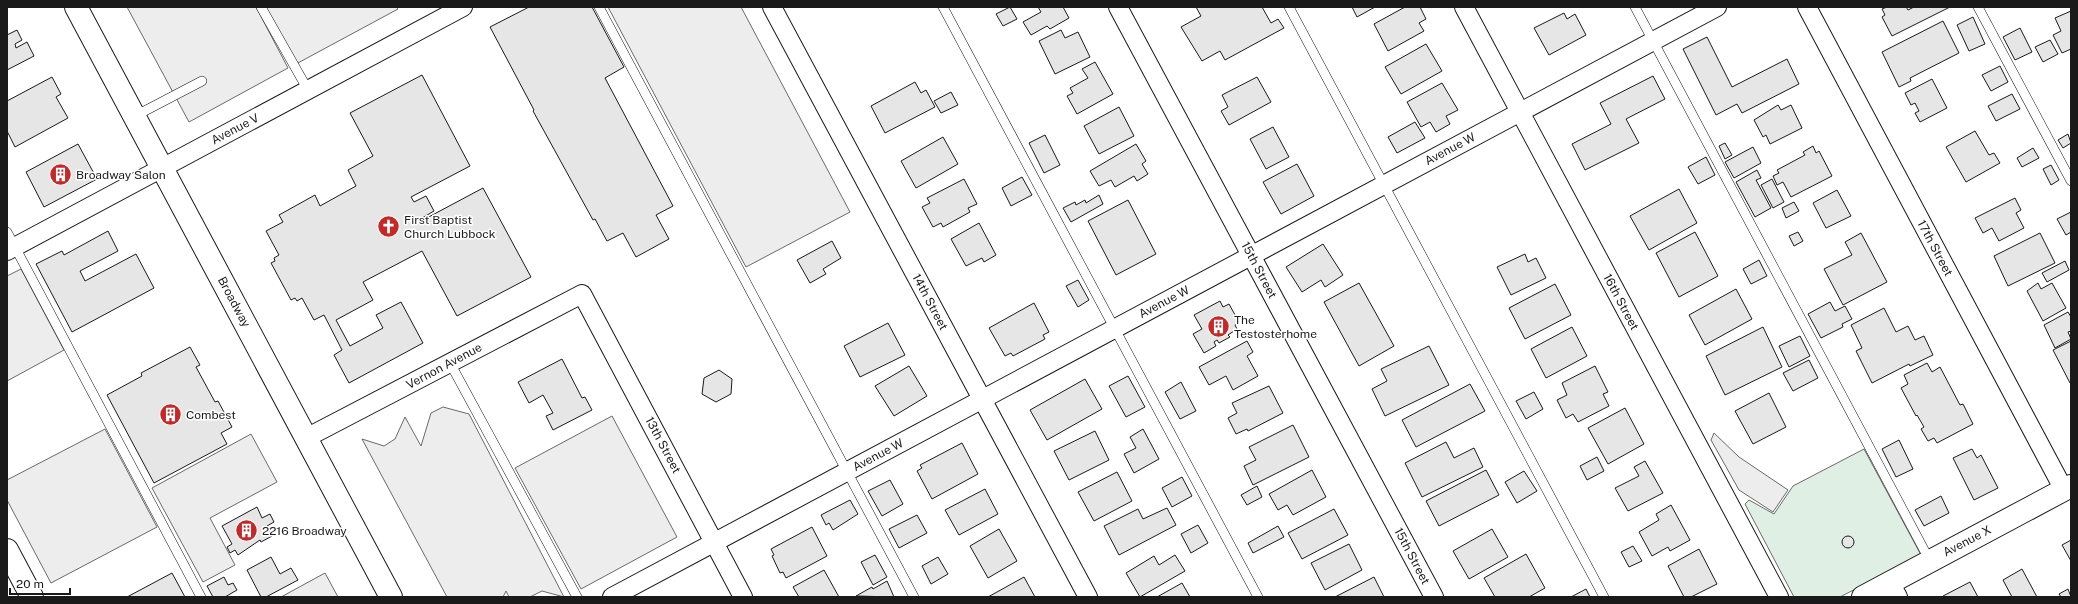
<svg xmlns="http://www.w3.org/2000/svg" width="2078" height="604" viewBox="0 0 2078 604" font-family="'Public Sans',sans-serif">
<rect width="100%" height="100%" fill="#fff"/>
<path fill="#e0efe3" stroke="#6a6a6a" d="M1864,449L1921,555L1840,597H1794L1745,504L1749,500L1774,514L1793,486Z"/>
<g fill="#ededed" stroke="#6a6a6a">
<path d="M127,7H256L288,68L189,122Z"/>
<path d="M265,7H396L398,9L296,64Z"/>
<path d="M608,7H741L850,212L746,267Z"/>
<path d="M21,269L64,350L7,381V276Z"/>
<path d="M443,407L469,414L564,597L542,591L530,597H509L506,591L503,597H447L362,439L384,446L395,439L405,417L421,446L431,413Z"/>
<path d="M612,416L677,537L581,589L515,468Z"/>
<path d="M105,429L157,527L51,583L7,500V480Z"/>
<path d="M1714,433L1739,457L1788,490L1773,512L1739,490L1711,440Z"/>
<path d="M251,434L277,482L210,518L235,565L203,582L152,488Z"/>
<path d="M325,573L338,597H281Z"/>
</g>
<g fill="#e6e6e6" stroke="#1a1a1a">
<path d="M529,7H592L624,67L605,78L673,206L656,215L669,239L636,257L623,233L607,241L595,219L593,220L533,111L534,110L490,27Z"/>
<path d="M1010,7L1017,19L1003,26L996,14Z"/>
<path d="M1038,7H1063L1069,18L1050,29L1047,26L1031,35L1023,22L1041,12Z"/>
<path d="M1196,7H1262L1271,23L1278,19L1284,28L1225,60L1220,51L1202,61L1181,27L1201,16Z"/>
<path d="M1352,7H1375L1357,17Z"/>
<path d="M1405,7H1420L1426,19L1419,23L1424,31L1388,51L1374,24Z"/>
<path d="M1887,7H1906L1908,10L1914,7H1950L1892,36L1882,17L1885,15L1882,9Z"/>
<path d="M2071,11V49L2062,53L2053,35L2061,31L2055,18Z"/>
<path d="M1564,13L1567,19L1575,14L1586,35L1549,55L1534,28Z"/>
<path d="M1973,17L1985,44L1969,51L1957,25Z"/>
<path d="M1943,21L1959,53L1910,78L1911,81L1899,87L1882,52Z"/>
<path d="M2020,28L2032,52L2015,60L2003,37Z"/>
<path d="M17,30L22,40L15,44L16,48L27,42L34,56L7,70V35Z"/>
<path d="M1061,30L1065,38L1078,32L1090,57L1055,74L1039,41Z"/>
<path d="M1707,37L1732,87L1787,59L1799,84L1742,113L1737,104L1716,115L1683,49Z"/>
<path d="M2050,40L2058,54L2043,62L2035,47Z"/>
<path d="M1426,44L1442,71L1401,94L1385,67Z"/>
<path d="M1095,62L1113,94L1077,114L1067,96L1073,93L1070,88L1088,78L1082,69Z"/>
<path d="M2000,66L2008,82L1991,91L1982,75Z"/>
<path d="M422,75L470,166L411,197L414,202L426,196L434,211L422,218L423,220L483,188L531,277L457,316L422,251L363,282L373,300L336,320L350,346L383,328L376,315L401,302L423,343L349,383L334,355L342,350L324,315L314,320L302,298L297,301L295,298L291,300L271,263L275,261L274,258L279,255L266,231L283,222L279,215L315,195L320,206L356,186L348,170L373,156L350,113Z"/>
<path d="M1653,76L1665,99L1626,119L1639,143L1585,170L1572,144L1611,124L1600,103Z"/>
<path d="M52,77L61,94L56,97L68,118L15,147L7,131V101Z"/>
<path d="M1257,77L1271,102L1229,125L1221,111L1228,107L1222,95Z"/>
<path d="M1932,79L1947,108L1920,122L1915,113L1919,111L1915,103L1911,105L1905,93Z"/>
<path d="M915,82L921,93L926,90L935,107L885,133L871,106Z"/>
<path d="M1442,83L1458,110L1446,116L1450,124L1436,132L1430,122L1421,127L1407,102Z"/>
<path d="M951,92L958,105L941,113L934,101Z"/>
<path d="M2012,94L2020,109L1996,121L1988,106Z"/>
<path d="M1778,105L1781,110L1791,105L1802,128L1770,144L1766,135L1763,137L1754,120Z"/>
<path d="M1119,107L1134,136L1099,154L1084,126Z"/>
<path d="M1415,122L1425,138L1397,153L1388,137Z"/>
<path d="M1273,127L1289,157L1266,169L1250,139Z"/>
<path d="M1975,131L1989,155L1994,153L2000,163L1966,182L1946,147Z"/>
<path d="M2068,134L2071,143L2063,148L2058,140Z"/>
<path d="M1045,135L1060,165L1044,173L1029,143Z"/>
<path d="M943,137L958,164L916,188L901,161Z"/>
<path d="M1725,143L1732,155L1725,159L1719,146Z"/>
<path d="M78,144L97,179L44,207L26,172Z"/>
<path d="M1136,144L1146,161L1142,164L1148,174L1137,181L1134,176L1115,187L1111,180L1099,186L1090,171Z"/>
<path d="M1813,146L1816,153L1819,151L1832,176L1791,197L1783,182L1777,185L1773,176L1779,173L1777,170L1805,155L1803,152Z"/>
<path d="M1753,147L1761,163L1734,178L1725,162Z"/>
<path d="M2033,148L2039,158L2022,167L2017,158Z"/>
<path d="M1706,157L1715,175L1698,184L1688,167Z"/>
<path d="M1297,164L1314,196L1281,214L1263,182Z"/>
<path d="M2051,165L2059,180L2051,185L2043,169Z"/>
<path d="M1757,170L1761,178L1756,180L1771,208L1755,217L1736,182Z"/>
<path d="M1022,177L1032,195L1011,206L1002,188Z"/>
<path d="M964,179L977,204L968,208L970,212L943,227L941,223L933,227L922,207L930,203L927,198Z"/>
<path d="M1772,179L1784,202L1773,208L1761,185Z"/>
<path d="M1679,189L1697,223L1649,250L1630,216Z"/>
<path d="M1837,190L1851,216L1826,228L1813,203Z"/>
<path d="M1099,195L1103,204L1071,222L1063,208L1075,202L1076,205L1085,200L1086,203Z"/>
<path d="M2015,198L2021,210L2016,213L2024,228L1999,241L1992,228L1983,233L1975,218Z"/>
<path d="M1128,200L1156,254L1116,275L1088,221Z"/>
<path d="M1794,202L1799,211L1786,218L1782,208Z"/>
<path d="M2071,212V232L2066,235L2057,219Z"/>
<path d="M979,223L996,255L984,262L982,258L966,266L951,239Z"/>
<path d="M108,231L118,251L80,271L85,281L136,254L154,288L72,332L36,264L62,251L64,255Z"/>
<path d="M1695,232L1718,276L1679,297L1656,253Z"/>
<path d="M1798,232L1803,241L1794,246L1789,236Z"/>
<path d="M1861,233L1887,282L1843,305L1824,269L1852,255L1845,242Z"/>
<path d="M2040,233L2055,263L2008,286L1994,256Z"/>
<path d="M832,241L841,258L823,269L826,274L810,283L797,260Z"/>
<path d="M1323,244L1343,275L1325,287L1321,280L1302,292L1286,267Z"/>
<path d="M1525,254L1528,262L1536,258L1546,278L1511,295L1497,267Z"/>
<path d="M1759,260L1767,276L1751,284L1743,269Z"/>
<path d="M2065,261L2069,270L2047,282L2042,273Z"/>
<path d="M1078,280L1089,300L1078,307L1066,286Z"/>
<path d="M1359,283L1394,346L1359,366L1324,302Z"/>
<path d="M2038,283L2041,289L2052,283L2066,308L2043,321L2027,291Z"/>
<path d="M1555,284L1571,315L1525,339L1509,308Z"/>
<path d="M1736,289L1752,319L1705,345L1689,315Z"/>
<path d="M1220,301L1223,307L1229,304L1239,322L1235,325L1237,329L1228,335L1230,337L1219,343L1217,340L1214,342L1216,346L1204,353L1193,334L1202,329L1194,315Z"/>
<path d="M1830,302L1835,311L1845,306L1852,319L1842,324L1843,327L1821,338L1808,314Z"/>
<path d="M1034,303L1049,332L1043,335L1045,339L1013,356L1011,353L1005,356L989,328Z"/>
<path d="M1884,308L1896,332L1908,326L1915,340L1924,336L1933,355L1910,366L1909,364L1872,383L1856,351L1862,348L1851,325Z"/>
<path d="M2068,312L2071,317V331L2068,332L2071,339L2055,348L2044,325Z"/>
<path d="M888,323L905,355L860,377L844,346Z"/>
<path d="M1572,327L1587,356L1546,378L1531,349Z"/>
<path d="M1763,327L1782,367L1725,395L1706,356Z"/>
<path d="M1800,336L1810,356L1789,367L1779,346Z"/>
<path d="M1247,341L1253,352L1247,356L1258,376L1233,390L1226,376L1209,385L1199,367Z"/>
<path d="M2071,341V382L2070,383L2053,350Z"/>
<path d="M1429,346L1449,385L1385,416L1372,389L1387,381L1381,369Z"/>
<path d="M190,347L200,365L196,367L215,402L218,401L232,427L221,433L227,444L154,483L107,395L142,376L141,373Z"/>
<path d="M562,359L582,398L585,397L592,410L553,430L546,416L553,413L543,395L529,403L518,382Z"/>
<path d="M1809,360L1818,378L1793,391L1783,373Z"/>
<path d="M1927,363L1932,372L1940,367L1960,405L1963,404L1973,424L1937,443L1934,438L1928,441L1921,429L1924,427L1917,415L1916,416L1901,388L1908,384L1904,375Z"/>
<path d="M909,366L927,396L894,416L875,386Z"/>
<path d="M1595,366L1608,392L1603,394L1609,406L1578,422L1573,414L1566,418L1557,400L1567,395L1562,383Z"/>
<path d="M719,370L732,379L731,394L716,402L702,394L704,378Z"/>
<path d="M1128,376L1145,407L1126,417L1109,386Z"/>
<path d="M1085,379L1102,409L1047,440L1030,410Z"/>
<path d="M1181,382L1196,411L1180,419L1165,392Z"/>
<path d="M1470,384L1485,411L1416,447L1402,420Z"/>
<path d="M1269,386L1283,413L1248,431L1247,429L1236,434L1228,418L1237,413L1232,403Z"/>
<path d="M1534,392L1543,409L1526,419L1516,401Z"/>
<path d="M1769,393L1786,427L1753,444L1735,411Z"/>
<path d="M1625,408L1644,444L1608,464L1588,428Z"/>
<path d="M1293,425L1309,457L1253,485L1244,466L1256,460L1249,447Z"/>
<path d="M1143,429L1159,459L1134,473L1124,454L1136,448L1130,437Z"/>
<path d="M1095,431L1109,460L1069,480L1054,451Z"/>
<path d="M1899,440L1913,469L1896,477L1882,449Z"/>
<path d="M1446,442L1454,458L1474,448L1483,467L1422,497L1405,463Z"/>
<path d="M962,443L978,474L932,499L917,471L922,468L920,465Z"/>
<path d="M1972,449L1977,458L1981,455L1998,488L1974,500L1953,458Z"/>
<path d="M1597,457L1604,471L1587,480L1580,466Z"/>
<path d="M1645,461L1663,493L1628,511L1615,488L1639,476L1634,467Z"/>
<path d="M1312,470L1326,497L1293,515L1287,505L1278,510L1269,494Z"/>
<path d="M1486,470L1499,495L1439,526L1426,501Z"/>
<path d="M1524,471L1537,491L1517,503L1505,482Z"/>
<path d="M1117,472L1132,501L1094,521L1078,492Z"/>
<path d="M1182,477L1192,496L1172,507L1162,488Z"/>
<path d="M890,480L903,504L882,516L868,491Z"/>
<path d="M1257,486L1262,497L1247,505L1241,495Z"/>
<path d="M985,489L998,514L959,535L945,510Z"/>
<path d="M1941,496L1949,513L1924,526L1915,510Z"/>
<path d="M850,500L858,514L833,530L829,523L826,525L821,515Z"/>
<path d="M1671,505L1690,540L1670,551L1668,547L1652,556L1639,532L1659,520L1656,514Z"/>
<path d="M257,507L262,518L270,514L274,522L267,526L272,536L261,542L260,540L238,555L235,550L230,553L227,547L232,544L222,526Z"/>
<path d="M1167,508L1176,525L1119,555L1104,526L1138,509L1143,519Z"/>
<path d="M1334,509L1348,535L1302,559L1288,533Z"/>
<path d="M917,515L927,533L899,548L889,529Z"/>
<path d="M1198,525L1208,543L1191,553L1181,534Z"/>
<path d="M1278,526L1284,537L1253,553L1248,543Z"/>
<path d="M812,527L827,556L786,578L783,572L780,573L772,556L774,555L771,549Z"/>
<path d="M999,529L1017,561L988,578L970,546Z"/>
<path d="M1492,529L1508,557L1469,579L1453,551Z"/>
<circle cx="1848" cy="542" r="6"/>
<path d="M2071,540V561L2062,545Z"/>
<path d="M1349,544L1362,570L1325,590L1311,563Z"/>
<path d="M1633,546L1642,561L1629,567L1621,552Z"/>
<path d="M1699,549L1717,584L1691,597H1684L1668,566Z"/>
<path d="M1526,554L1545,588L1529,597H1495L1484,578Z"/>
<path d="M875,555L887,577L873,585L861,562Z"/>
<path d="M1175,555L1185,571L1140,597L1126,573L1154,556L1159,565Z"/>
<path d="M271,557L280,574L291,568L298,580L266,597H261L247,570Z"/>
<path d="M938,557L948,574L931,584L922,566Z"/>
<path d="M2022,569L2037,597H2012L2003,580Z"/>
<path d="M824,570L839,597H799L793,587Z"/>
<path d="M172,573L185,597H127Z"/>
<path d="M224,577L228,585L233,583L237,590L225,597H213L207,586Z"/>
<path d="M1024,577L1035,597H988Z"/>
<path d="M1374,577L1384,597H1335Z"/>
<path d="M887,581L894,597L856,596L872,587L873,589Z"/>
<path d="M1970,582L1978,597H1943V596Z"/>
<path d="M1182,583L1190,597H1157Z"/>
<path d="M1586,589L1590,597H1571Z"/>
<path d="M2068,589L2071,597H2061L2059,594Z"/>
</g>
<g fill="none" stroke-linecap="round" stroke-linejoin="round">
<defs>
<g id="lane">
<path d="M261,7L308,90"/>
<path d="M599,7L914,597"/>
<path d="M943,7L1258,597"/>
<path d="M1289,7L1604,597"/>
<path d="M1635,7L1930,561"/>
<path d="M1978,7L2071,181"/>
<path d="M135,116L202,81"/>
<path d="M7,232L201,597"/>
<path d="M450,363L577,597"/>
</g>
<g id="street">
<path d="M772,7L1088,597"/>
<path d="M1118,7L1434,597"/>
<path d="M1464,7L1779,597"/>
<path d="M1807,7L2064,490"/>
<path d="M7,251L463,7"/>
<path d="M306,438L582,294L743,597"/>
<path d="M1890,582L1898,597"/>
<path d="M612,597L1717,7"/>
</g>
<g id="secondary">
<path d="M76,7L391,597"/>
<path d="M7,550L32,597"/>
<path d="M1863,597L2071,486"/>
</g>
</defs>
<use href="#lane" stroke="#1a1a1a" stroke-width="10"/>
<use href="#street" stroke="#1a1a1a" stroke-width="20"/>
<use href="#secondary" stroke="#1a1a1a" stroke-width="24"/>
<use href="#lane" stroke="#fff" stroke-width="9"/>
<use href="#street" stroke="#fff" stroke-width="18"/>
<use href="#secondary" stroke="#fff" stroke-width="22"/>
</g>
<defs>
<symbol id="building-disc" viewBox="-11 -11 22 22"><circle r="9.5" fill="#c62828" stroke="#fff"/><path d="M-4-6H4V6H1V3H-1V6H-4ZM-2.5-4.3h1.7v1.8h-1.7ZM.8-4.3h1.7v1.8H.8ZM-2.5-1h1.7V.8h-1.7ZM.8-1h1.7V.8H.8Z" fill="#fff"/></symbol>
<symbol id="church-disc" viewBox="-11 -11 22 22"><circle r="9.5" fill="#c62828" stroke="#fff"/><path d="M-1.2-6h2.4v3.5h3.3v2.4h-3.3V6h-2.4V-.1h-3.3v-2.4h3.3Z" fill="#fff"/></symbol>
</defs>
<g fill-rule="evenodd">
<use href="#building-disc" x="48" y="162" width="25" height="25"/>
<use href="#church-disc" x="376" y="214" width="25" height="25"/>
<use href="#building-disc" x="1206" y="314" width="25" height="25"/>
<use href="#building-disc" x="158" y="402" width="25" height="25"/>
<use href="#building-disc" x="234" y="518" width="25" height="25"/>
</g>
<g text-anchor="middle" stroke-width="3" stroke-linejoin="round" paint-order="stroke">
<g font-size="12" fill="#1a1a1a" stroke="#fff">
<text transform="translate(235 129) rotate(-28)" y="4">Avenue V</text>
<text transform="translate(1450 149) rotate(-28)" y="4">Avenue W</text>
<text transform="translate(1935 248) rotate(62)" y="4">17th Street</text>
<text transform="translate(1259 270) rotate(62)" y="4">15th Street</text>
<text transform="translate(234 302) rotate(62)" y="4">Broadway</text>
<text transform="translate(930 302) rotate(62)" y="4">14th Street</text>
<text transform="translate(1164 302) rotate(-28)" y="4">Avenue W</text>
<text transform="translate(1621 302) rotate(62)" y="4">16th Street</text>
<text transform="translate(444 366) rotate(-28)" y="4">Vernon Avenue</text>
<text transform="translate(663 445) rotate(62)" y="4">13th Street</text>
<text transform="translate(878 455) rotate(-28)" y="4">Avenue W</text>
<text transform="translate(1967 541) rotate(-28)" y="4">Avenue X</text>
<text transform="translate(1412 556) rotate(62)" y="4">15th Street</text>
</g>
<g font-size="12" fill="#1a1a1a" stroke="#fff" text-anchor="start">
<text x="76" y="179">Broadway Salon</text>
<text x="404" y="224">First Baptist<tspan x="404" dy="14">Church Lubbock</tspan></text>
<text x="1234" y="324">The<tspan x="1234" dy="14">Testosterhome</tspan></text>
<text x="186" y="419">Combest</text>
<text x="262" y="535">2216 Broadway</text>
</g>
</g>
<rect width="2078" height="604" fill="none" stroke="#1a1a1a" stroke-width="16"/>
<path d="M10 588v6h60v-6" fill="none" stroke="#1a1a1a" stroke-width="2"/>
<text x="16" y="588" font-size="12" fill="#1a1a1a" stroke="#ffffff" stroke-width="3" paint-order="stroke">20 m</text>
</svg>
